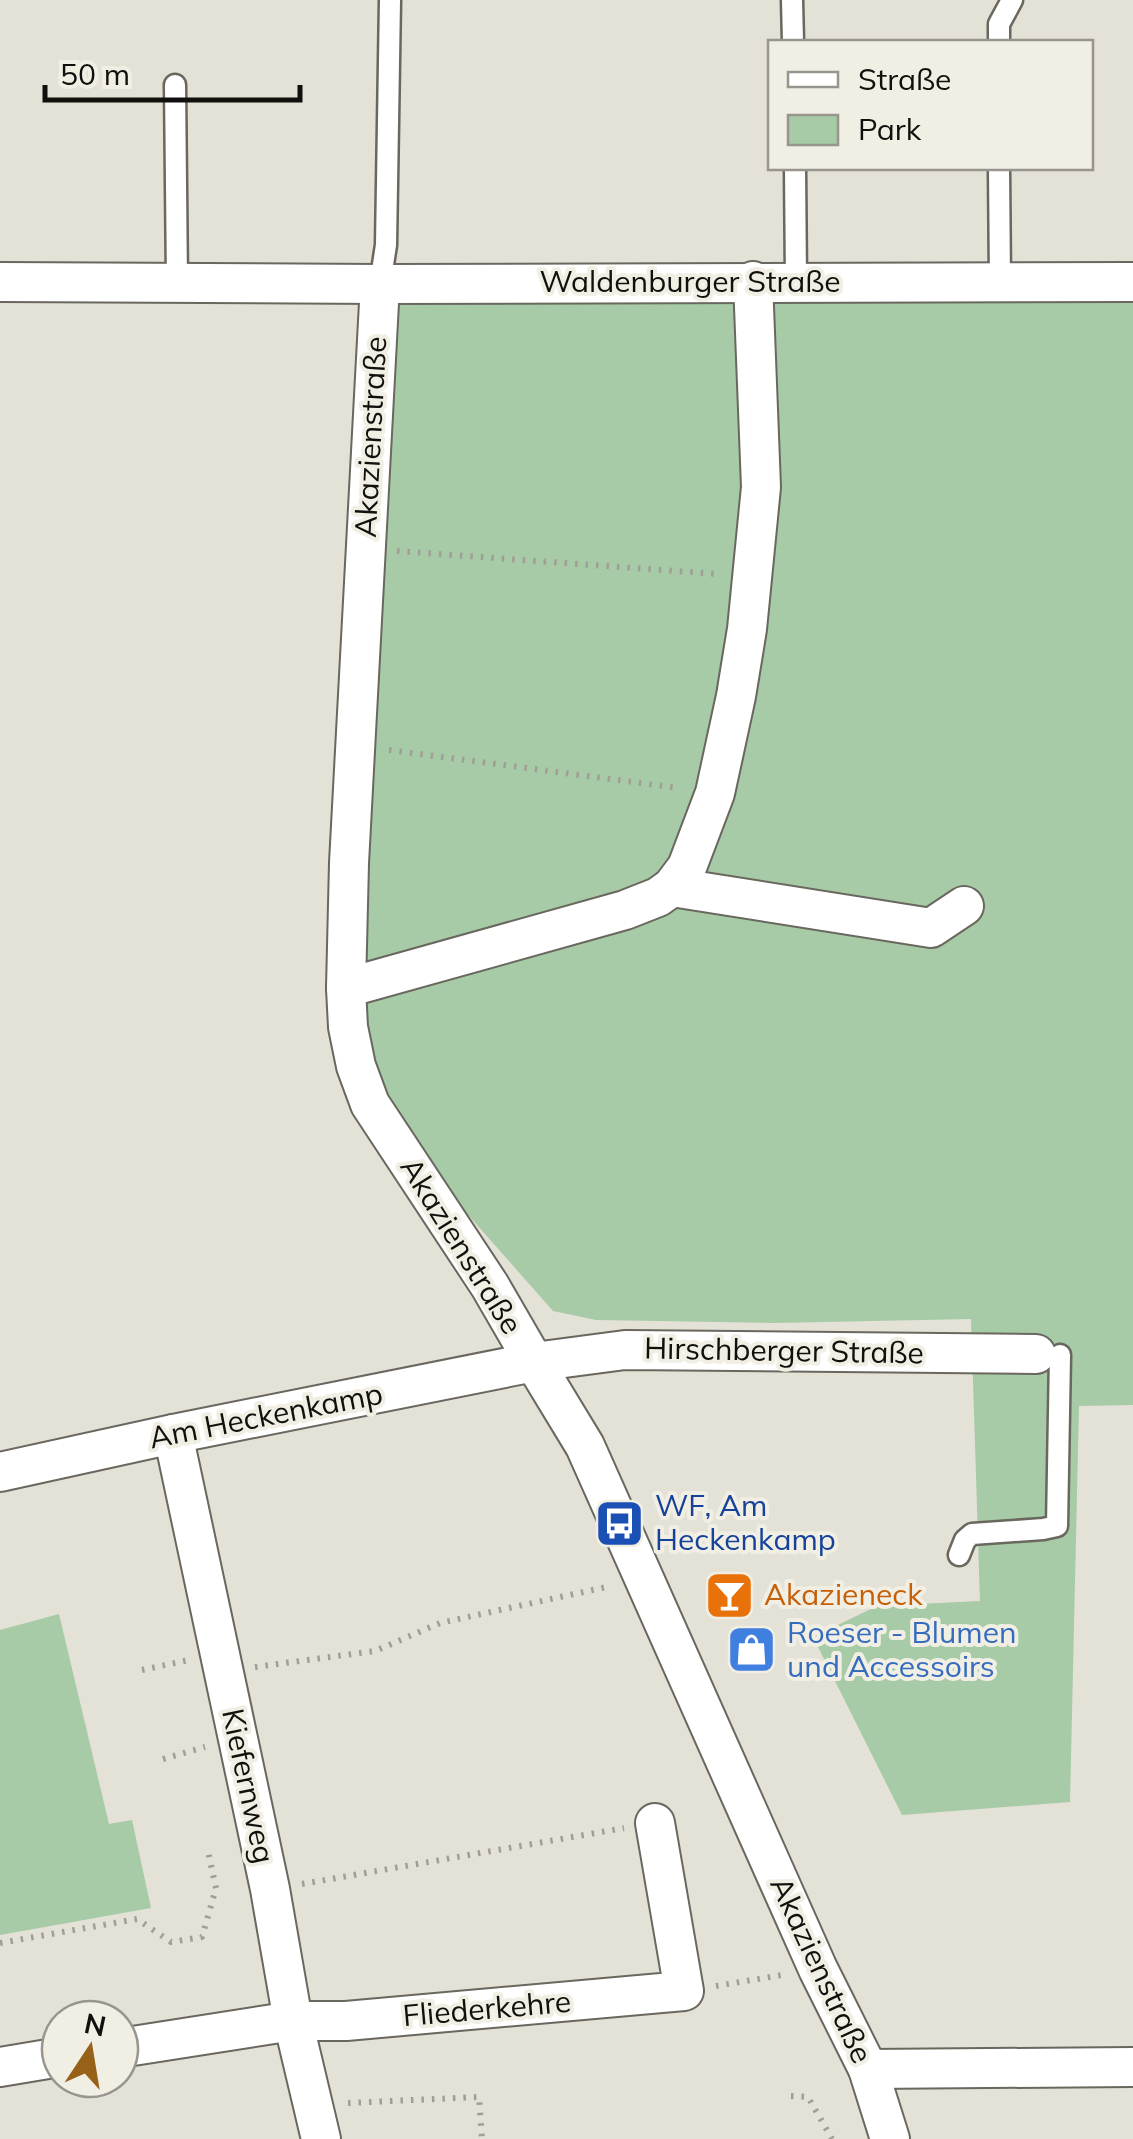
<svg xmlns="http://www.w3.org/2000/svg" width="1133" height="2139" viewBox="0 0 1133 2139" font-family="Mulish,sans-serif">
<rect width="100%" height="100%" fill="#e4e1d7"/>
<g fill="#a6cba6">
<path d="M1133,282V1405L1079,1406L1070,1802L902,1815L813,1637L877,1606L980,1601L971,1319L774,1323L596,1320L553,1311L370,1104L356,1066L380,284Z"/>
<path d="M59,1614L109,1824L132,1820L151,1908L0,1935V1630Z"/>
</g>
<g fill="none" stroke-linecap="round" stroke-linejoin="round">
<defs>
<g id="service">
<path d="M792,0L793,42"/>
<path d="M999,42V24L1012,0"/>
<path d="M175,85L177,283"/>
<path d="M795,168L796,281"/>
<path d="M999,168L1000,282"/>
<path d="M380,284L386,245L390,0"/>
<path d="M959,1555L965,1540L972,1534L1043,1529L1057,1526L1060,1355"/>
</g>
<g id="minor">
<path d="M0,282L380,284L1133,282"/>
<path d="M380,284L349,863L346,988L348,1027L356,1066L370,1104L490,1286L534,1362L585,1446L818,1969L868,2069L890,2139"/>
<path d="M672,887L931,928L964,906"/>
<path d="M346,988L625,910L658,897L672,887L687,867L715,793L736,696L747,629L761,487L753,281"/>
<path d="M173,1434L270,1889L293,2021L321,2139"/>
<path d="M0,1472L173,1434L534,1362L625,1350L1036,1354"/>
<path d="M120,2048L293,2021H346L684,1991L655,1823"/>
<path d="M0,2067L60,2057"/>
<path d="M868,2069L1133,2067"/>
</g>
</defs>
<use href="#service" stroke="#69675e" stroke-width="25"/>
<use href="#minor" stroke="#69675e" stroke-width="42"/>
<g stroke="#a09e96" stroke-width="6" stroke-dasharray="2.5 8" stroke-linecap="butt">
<path d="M397,551L718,574"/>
<path d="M389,750L679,788"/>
<path d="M255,1667L375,1651L440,1623L611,1586"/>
<path d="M142,1670L189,1660"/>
<path d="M163,1759L205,1747"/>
<path d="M302,1884L624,1828"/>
<path d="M0,1943L137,1919L171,1942L202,1937L216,1888L207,1847"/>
<path d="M716,1986L782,1975"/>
<path d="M791,2096L808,2097L832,2139"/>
<path d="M348,2103L479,2097L482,2139"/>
</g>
<use href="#service" stroke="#fff" stroke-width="20"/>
<use href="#minor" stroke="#fff" stroke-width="38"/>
</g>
<defs>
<symbol id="bus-square" viewBox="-11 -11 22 22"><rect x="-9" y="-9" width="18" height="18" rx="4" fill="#1a4fb4" stroke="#f1eee4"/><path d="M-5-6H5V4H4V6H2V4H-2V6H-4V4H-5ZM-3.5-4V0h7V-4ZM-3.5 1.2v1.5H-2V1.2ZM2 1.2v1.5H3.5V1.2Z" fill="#fff"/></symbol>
<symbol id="bar-square" viewBox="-11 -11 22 22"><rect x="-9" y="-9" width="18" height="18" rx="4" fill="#e8710a" stroke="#f1eee4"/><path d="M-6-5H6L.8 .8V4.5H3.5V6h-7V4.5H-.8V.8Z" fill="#fff"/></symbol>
<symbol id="shop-square" viewBox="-11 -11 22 22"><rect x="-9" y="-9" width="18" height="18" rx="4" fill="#3f7fe0" stroke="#f1eee4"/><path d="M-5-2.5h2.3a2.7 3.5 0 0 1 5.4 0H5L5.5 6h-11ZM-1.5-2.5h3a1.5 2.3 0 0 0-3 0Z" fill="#fff"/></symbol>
</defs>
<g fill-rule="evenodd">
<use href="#bus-square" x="592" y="1496" width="55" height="55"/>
<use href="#bar-square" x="702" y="1568" width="55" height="55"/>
<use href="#shop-square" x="724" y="1622" width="55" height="55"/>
</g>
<g text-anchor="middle" stroke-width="8" stroke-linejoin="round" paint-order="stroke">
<g font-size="30" fill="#11100c" stroke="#f1eee4">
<text x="690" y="292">Waldenburger Straße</text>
<text transform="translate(371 437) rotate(-87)" y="10">Akazienstraße</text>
<text transform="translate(461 1246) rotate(58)" y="10">Akazienstraße</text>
<text transform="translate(784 1351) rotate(1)" y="10">Hirschberger Straße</text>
<text transform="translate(266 1416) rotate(-11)" y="10">Am Heckenkamp</text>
<text transform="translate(248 1786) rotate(78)" y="10">Kiefernweg</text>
<text transform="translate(821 1970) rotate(65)" y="10">Akazienstraße</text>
<text transform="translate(487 2009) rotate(-5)" y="10">Fliederkehre</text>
</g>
<g font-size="30" fill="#164399" stroke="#f1eee4" text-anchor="start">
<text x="655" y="1516">WF, Am<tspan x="655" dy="34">Heckenkamp</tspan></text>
</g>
<g font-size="30" fill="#c56008" stroke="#f1eee4" text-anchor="start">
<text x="764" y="1605">Akazieneck</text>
</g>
<g font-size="30" fill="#366cbe" stroke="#f1eee4" text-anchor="start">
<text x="787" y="1643">Roeser - Blumen<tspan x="787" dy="34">und Accessoirs</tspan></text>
</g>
</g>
<rect x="768" y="40" width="325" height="130" fill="#f1eee4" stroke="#97958e" stroke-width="2.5"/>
<rect x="788" y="72" width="50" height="15" fill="#ffffff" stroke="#97958e" stroke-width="2.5"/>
<text x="858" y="90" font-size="30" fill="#11100c">Straße</text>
<rect x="788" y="115" width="50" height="30" fill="#a6cba6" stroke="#97958e" stroke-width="2.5"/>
<text x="858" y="140" font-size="30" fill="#11100c">Park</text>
<g transform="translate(90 2049) rotate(12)"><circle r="48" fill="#f1eee4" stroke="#97958e" stroke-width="2.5"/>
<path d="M0-8L18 38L0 25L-18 38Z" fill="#976118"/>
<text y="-15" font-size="28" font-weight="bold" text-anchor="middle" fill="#11100c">N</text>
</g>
<path d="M45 85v15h255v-15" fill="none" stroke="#11100c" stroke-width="5"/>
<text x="60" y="85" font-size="30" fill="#11100c" stroke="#f1eee4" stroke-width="8" paint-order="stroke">50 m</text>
</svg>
